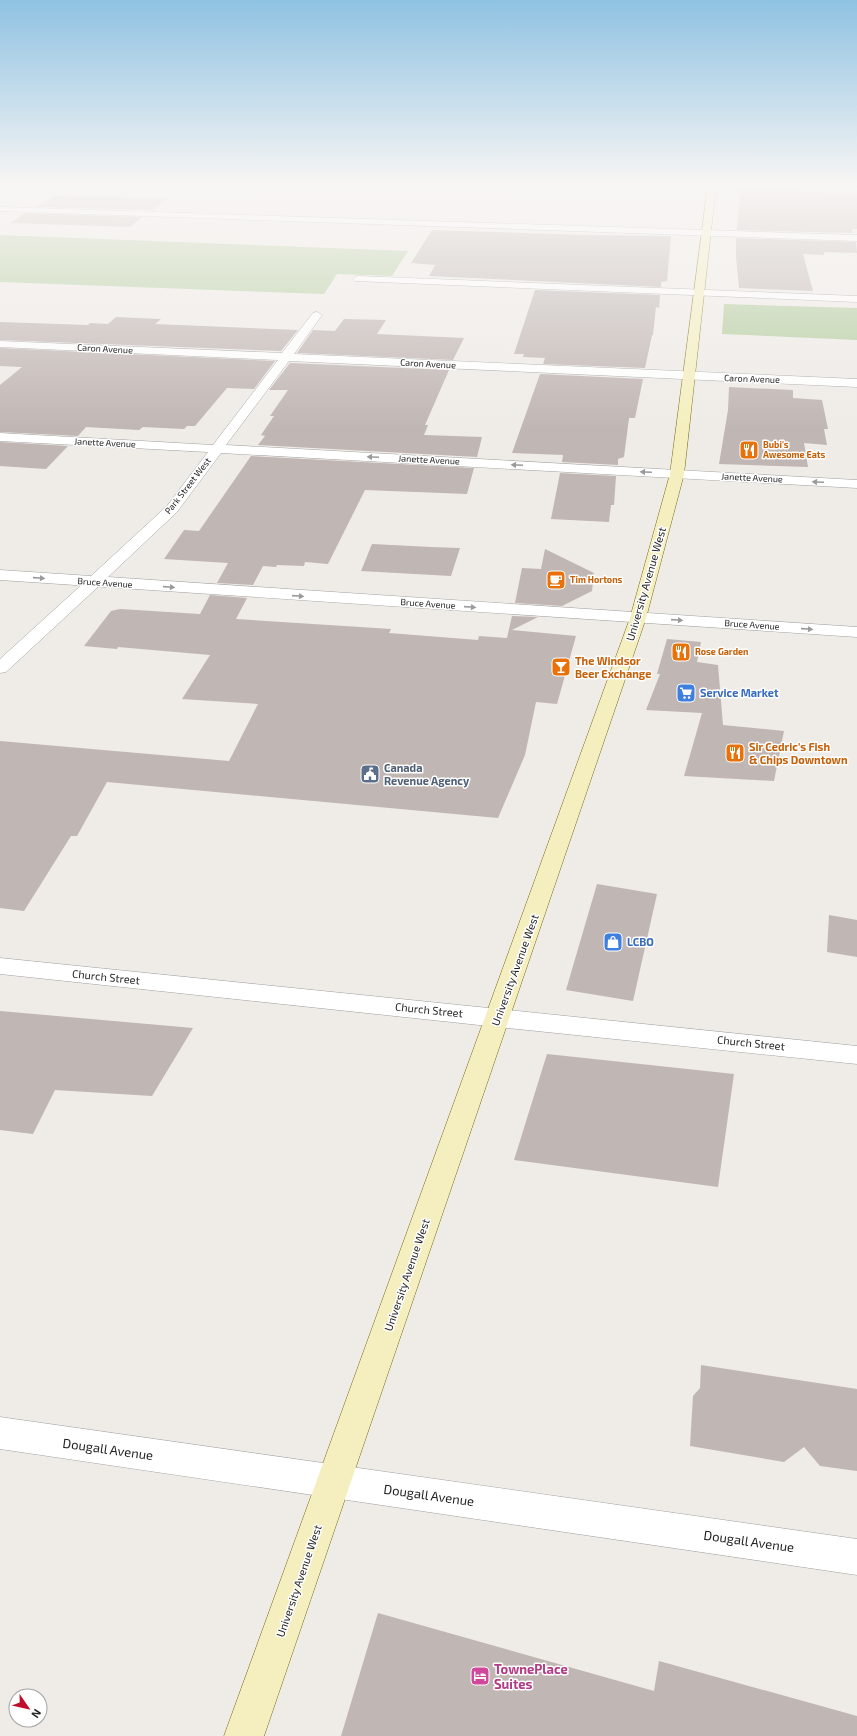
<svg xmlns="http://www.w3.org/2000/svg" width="857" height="1736" viewBox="0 0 857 1736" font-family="'Exo 2',sans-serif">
<rect width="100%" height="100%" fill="#efebe7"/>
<g fill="#b3cc9e">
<path d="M0,235L408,251L392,276L337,274L324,294L0,282Z"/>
<path d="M724,304L857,308V340L722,334Z"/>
</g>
<g fill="#c0b6b3">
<path d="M740,189L857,194V229H852L853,233L737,230Z"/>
<path d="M53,196L114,197L168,198L152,210L36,207Z"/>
<path d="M25,213L142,217L130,227L10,223Z"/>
<path d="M432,230L583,235L671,236L667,281L661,282V287L429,276L435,265L411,263Z"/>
<path d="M736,238L856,242L857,253L824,252V255L803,254L813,291L739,288L736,257Z"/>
<path d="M535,290L660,295L659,308L656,307L653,335H652L645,368L543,364L545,358L523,357L524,354H514Z"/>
<path d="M116,317L161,319L155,324L298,330L281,351L0,340V322L88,325L90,323L108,324Z"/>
<path d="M344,319L386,320L377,334L464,338L453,360L297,353L313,330L335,331Z"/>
<path d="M0,348L275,361L254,389L227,388L195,426H187L184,429L143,427L139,430L86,427L78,436L0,432V385L22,367L0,366Z"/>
<path d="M290,363L449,370L425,425H428L424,435L482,437L477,457L258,445L265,436L261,435L274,416H270L288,390H269Z"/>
<path d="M540,374L643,379L635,418H629L624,457L618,459V465L562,462L563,455L512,453Z"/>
<path d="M729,387L793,390V398L822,400L828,429H824L827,445L804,443L808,467L719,464L728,410Z"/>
<path d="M0,442L68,446L46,469L0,466Z"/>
<path d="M251,456L474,468L467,494L365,490L328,564L305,562L304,566L277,565L276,567L263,566L253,585L217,583L228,563L164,559L184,530L199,531Z"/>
<path d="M560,473L616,476L614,505H611L609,522L551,519Z"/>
<path d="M372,544L431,547L460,548L451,576L361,571Z"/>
<path d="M545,549L594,573L592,591L562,606L515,603L522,568L541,569Z"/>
<path d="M210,595L247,598L236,619L391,629L389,633L478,640L479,636L507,638L512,616L538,617L512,630L576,636L557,704L536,702L525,755L498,818L107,782L77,836H71L24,911L0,908V741L229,761L258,704L182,699L210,655L118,647L117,649L84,646L111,611L120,609L200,614Z"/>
<path d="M667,639L701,642L697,662L718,665L723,725L784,731L774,781L684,776L702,713L646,710L660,674H657Z"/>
<path d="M597,884L657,894L633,1001L566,990Z"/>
<path d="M829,915L857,920V957L827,952Z"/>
<path d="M0,1011L193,1028L152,1096L55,1090L33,1134L0,1130Z"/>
<path d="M547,1054L734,1074L718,1187L514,1160Z"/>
<path d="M701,1365L857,1389V1471L820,1466L804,1447L784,1462L690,1446L693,1396L700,1388Z"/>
<path d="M378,1613L654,1691L659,1661L857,1716V1736H341Z"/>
</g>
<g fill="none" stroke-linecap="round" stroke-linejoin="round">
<defs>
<g id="minor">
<path d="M742,186L857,187V191L746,188Z"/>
<path d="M0,207L857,235V241L0,211Z"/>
<path d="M358,276L857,296V302L355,281L353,279L355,277Z"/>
<path d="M317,312L322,315L294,354L857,379V387L289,361L226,445L857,480V488L221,453L177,512L108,577L857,627V637L0,580V570L91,576L167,506L208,452L0,441V433L213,445L278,360L0,347V341L282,353L313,313Z"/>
<path d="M0,958L498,1009L507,1012L511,1018L507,1024L498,1027L0,974Z"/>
<path d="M0,1417L857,1539V1575L0,1449Z"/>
</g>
<g id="tertiary">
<path d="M94,577L100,579L102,582L100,585L6,672L0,673V659L88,579Z"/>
<path d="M498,1009L857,1046V1064L498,1027L489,1024L485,1018L489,1012Z"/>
</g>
<path id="secondary" d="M708,186H716L684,474L646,618L264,1736H224L630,618L670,474Z"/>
</defs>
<use href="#minor" stroke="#a0a0a0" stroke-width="1"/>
<use href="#tertiary" stroke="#a0a0a0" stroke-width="1"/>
<use href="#secondary" stroke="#706a0d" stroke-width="1"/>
<use href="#minor" fill="#fff" fill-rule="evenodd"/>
<use href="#tertiary" fill="#fff" fill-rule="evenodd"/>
<use href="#secondary" fill="#f5efbf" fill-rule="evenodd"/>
</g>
<defs><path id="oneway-solid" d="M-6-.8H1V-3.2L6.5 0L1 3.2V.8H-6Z"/></defs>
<g fill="#9a9a9a">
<use href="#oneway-solid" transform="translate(373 457) rotate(-177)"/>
<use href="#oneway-solid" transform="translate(517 465) rotate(-177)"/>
<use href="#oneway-solid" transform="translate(646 472) rotate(-177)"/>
<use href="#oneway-solid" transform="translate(818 482) rotate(-177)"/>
<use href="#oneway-solid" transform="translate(39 578) rotate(4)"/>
<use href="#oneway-solid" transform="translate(169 587) rotate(4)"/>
<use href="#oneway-solid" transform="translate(298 596) rotate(4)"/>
<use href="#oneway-solid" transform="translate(470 607) rotate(4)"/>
<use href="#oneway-solid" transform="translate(677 620) rotate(4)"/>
<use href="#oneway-solid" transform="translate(807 629) rotate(4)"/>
</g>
<linearGradient id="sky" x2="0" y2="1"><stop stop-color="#8fc2e2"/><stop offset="0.43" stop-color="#f8f6f4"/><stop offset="1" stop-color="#f8f6f4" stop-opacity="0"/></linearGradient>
<rect width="857" height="429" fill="url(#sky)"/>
<defs>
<symbol id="restaurant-square" viewBox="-11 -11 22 22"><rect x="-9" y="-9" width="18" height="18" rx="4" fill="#e8710a" stroke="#fff"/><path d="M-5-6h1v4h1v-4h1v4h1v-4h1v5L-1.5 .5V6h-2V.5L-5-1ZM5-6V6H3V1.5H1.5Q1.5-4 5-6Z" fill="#fff"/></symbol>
<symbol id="cafe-square" viewBox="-11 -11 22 22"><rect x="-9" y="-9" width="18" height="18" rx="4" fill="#e8710a" stroke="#fff"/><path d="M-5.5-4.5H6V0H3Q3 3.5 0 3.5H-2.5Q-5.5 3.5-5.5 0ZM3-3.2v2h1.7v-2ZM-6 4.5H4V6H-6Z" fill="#fff"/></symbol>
<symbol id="bar-square" viewBox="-11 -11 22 22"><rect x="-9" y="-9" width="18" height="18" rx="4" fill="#e8710a" stroke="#fff"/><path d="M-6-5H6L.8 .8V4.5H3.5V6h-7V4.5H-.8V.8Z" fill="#fff"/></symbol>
<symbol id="supermarket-square" viewBox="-11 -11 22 22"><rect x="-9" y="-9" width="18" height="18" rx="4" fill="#3f7fe0" stroke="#fff"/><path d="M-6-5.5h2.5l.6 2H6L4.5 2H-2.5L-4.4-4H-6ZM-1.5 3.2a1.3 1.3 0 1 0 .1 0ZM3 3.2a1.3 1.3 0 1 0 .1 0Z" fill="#fff"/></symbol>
<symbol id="civic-square" viewBox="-11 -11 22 22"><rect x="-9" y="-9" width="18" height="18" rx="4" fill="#5c6f8a" stroke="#fff"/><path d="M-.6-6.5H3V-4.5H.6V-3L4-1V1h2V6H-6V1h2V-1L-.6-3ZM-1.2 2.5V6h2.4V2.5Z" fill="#fff"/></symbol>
<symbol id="shop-square" viewBox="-11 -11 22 22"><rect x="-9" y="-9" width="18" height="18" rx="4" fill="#3f7fe0" stroke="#fff"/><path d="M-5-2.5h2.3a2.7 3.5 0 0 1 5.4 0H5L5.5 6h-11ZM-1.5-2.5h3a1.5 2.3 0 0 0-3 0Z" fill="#fff"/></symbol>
<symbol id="hotel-square" viewBox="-11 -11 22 22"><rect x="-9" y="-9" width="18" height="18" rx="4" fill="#d1479c" stroke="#fff"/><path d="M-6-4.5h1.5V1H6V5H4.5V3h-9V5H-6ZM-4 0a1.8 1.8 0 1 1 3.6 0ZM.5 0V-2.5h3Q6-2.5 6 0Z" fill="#fff"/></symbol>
</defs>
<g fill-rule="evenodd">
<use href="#restaurant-square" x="738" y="439" width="22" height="22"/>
<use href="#cafe-square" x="545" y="569" width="22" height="22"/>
<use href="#restaurant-square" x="670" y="641" width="22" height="22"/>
<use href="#bar-square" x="550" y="656" width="22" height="22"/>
<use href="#supermarket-square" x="675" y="682" width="22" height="22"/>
<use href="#restaurant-square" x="724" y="742" width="22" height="22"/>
<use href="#civic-square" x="359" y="763" width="22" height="22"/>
<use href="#shop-square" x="602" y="931" width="22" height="22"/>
<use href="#hotel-square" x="469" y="1665" width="22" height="22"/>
</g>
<g text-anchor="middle" stroke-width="3" stroke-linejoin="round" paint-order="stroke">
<g font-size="9" fill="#1f1f1f" stroke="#fff">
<text transform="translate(105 349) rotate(3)" y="3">Caron Avenue</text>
<text transform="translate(428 364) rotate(3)" y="3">Caron Avenue</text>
<text transform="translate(752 379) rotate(2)" y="3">Caron Avenue</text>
<text transform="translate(105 443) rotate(3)" y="3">Janette Avenue</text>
<text transform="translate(429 460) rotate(3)" y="3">Janette Avenue</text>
<text transform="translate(752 478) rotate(3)" y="3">Janette Avenue</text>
<text transform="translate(188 486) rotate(-52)" y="3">Park Street West</text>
<text transform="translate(105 583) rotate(4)" y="3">Bruce Avenue</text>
<text transform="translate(428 604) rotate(4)" y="3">Bruce Avenue</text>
<text transform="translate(752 625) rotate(4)" y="3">Bruce Avenue</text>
</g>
<g font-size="9" font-weight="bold" fill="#c56008" stroke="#fff" text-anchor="start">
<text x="763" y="448">Bubi's<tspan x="763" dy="10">Awesome Eats</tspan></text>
<text x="570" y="583">Tim Hortons</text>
<text x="695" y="655">Rose Garden</text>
</g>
<g font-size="11" fill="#1f1f1f" stroke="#fff">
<text transform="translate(646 584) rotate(-74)" y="4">University Avenue West</text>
<text transform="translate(515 970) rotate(-70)" y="4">University Avenue West</text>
<text transform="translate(106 977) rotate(6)" y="4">Church Street</text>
<text transform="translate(429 1010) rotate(6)" y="4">Church Street</text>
<text transform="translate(751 1043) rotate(6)" y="4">Church Street</text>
<text transform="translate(407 1275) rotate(-71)" y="4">University Avenue West</text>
<text transform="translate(299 1581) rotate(-71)" y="4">University Avenue West</text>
</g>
<g font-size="11" font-weight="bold" fill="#c56008" stroke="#fff" text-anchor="start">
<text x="575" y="665">The Windsor<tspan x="575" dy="13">Beer Exchange</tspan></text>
<text x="749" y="751">Sir Cedric's Fish<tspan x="749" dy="13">&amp; Chips Downtown</tspan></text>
</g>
<g font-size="11" font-weight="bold" fill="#366cbe" stroke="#fff" text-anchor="start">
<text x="700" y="697">Service Market</text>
<text x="627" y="946">LCBO</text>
</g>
<g font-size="11" font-weight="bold" fill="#4e5e75" stroke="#fff" text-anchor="start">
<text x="384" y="772">Canada<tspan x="384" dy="13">Revenue Agency</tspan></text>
</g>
<g font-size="13" fill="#1f1f1f" stroke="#fff">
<text transform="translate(108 1449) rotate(8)" y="5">Dougall Avenue</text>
<text transform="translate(429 1495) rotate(8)" y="5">Dougall Avenue</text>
<text transform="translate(749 1541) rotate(8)" y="5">Dougall Avenue</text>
</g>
<g font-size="13" font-weight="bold" fill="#b23c85" stroke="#fff" text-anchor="start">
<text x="494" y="1674">TownePlace<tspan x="494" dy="15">Suites</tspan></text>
</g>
</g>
<g transform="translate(28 1708) rotate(124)"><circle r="19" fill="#ffffff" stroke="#a5a5a5"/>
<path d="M0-3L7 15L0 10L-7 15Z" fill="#c00f2d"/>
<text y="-6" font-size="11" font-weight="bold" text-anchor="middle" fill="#1f1f1f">N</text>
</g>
</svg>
